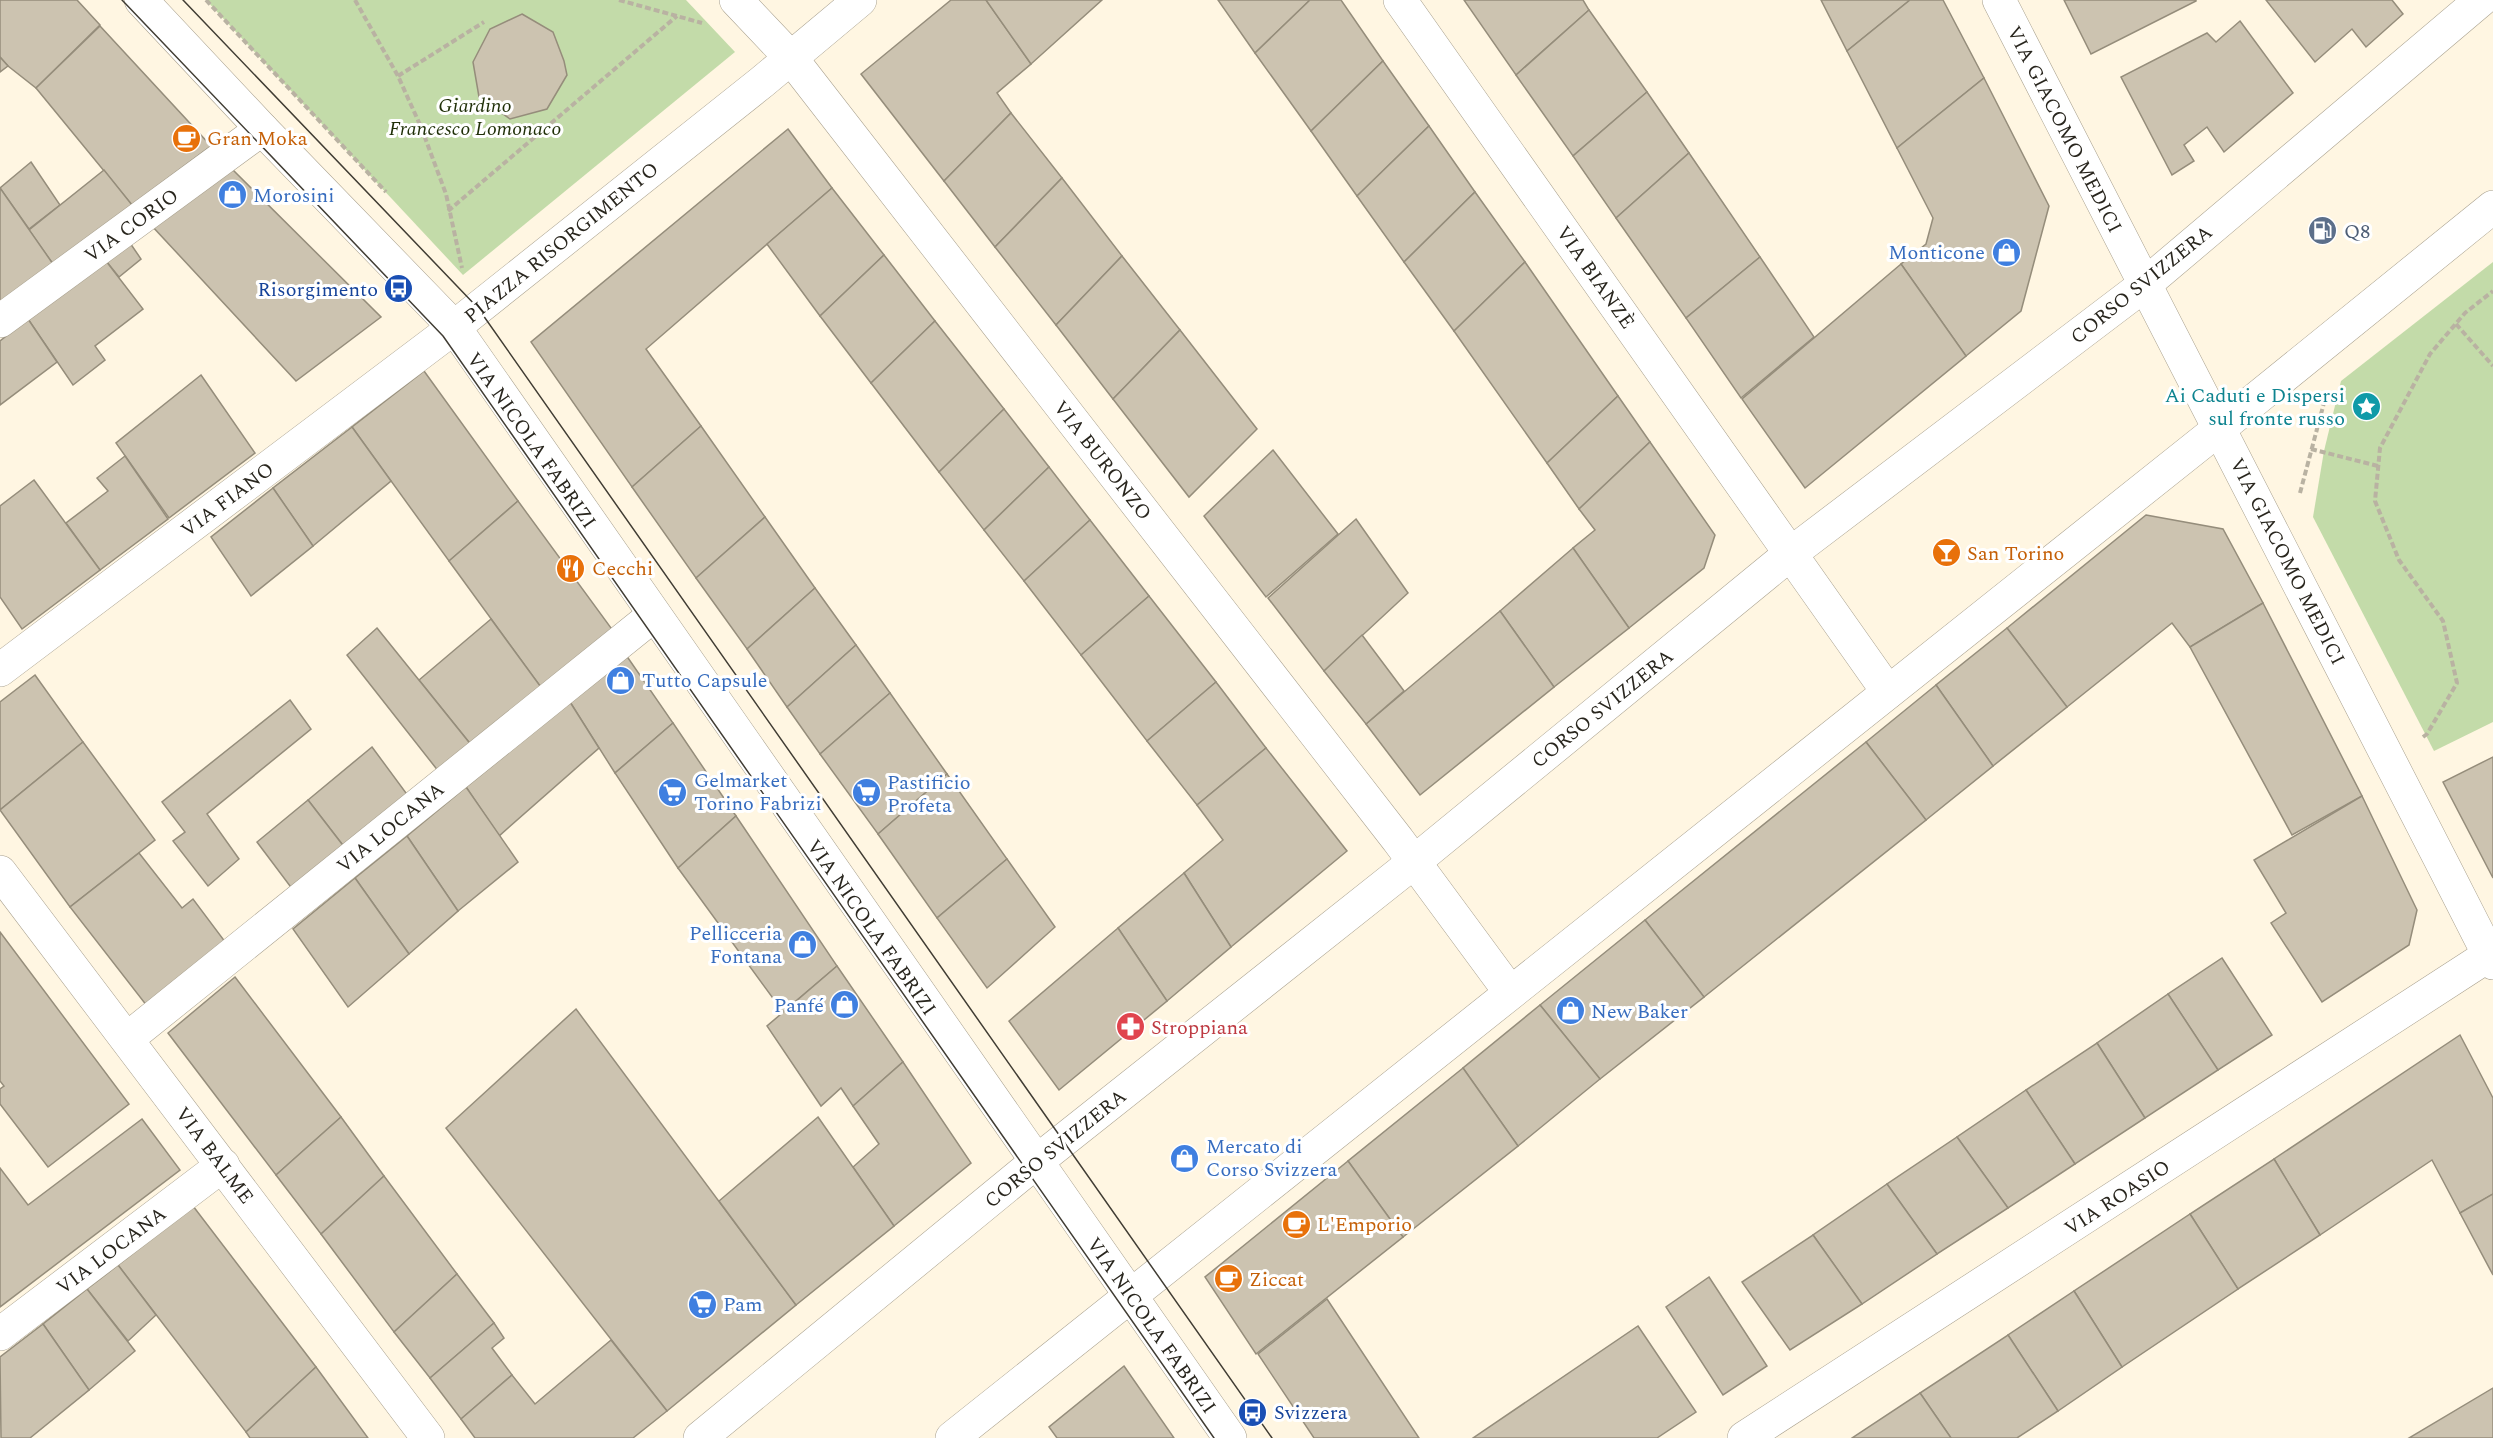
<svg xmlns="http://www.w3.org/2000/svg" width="2493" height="1438" viewBox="0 0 2493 1438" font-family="Spectral,serif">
<rect width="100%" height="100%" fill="#fff6e2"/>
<g fill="#c3dba9">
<path d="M206,0H686L735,52L463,275Z"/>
<path d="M2493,262V722L2434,751L2313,517L2324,451L2341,381Z"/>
</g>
<g fill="#ccc3b0" stroke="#958d7b" stroke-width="1.5">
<path d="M0,0H77L100,25L36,88L8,66L0,57Z"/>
<path d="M951,0H986L1031,64L997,93L1011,113L944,181L861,74Z"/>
<path d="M986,0H1102L1031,64Z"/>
<path d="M1218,0H1310L1255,53Z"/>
<path d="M1310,0H1341L1383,61L1311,131L1255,53Z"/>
<path d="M1464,0H1583L1589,10L1516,75Z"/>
<path d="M1821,0H1910L1847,51Z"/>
<path d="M1910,0H1943L1984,78L1897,148L1847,51Z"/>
<path d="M2064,0H2196V1L2091,54Z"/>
<path d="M2266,0H2392L2403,14L2366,47L2352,29L2315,62Z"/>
<path d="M1589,10L1647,92L1573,156L1516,75Z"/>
<path d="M522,14L553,32L564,61L567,75L547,109L510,119L479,97L473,62L490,29Z"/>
<path d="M2240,21L2293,93L2224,152L2207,127L2184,145L2194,161L2172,175L2121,77L2207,33L2216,42Z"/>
<path d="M100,26L211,146L132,205L36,88Z"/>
<path d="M0,57L8,66L0,72Z"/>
<path d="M1383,61L1429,126L1357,196L1311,131Z"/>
<path d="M1984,78L2049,206L2021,311L1966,356L1901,264L1926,244L1933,218L1897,148Z"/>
<path d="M1647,92L1689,153L1616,218L1573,156Z"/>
<path d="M1011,113L1062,178L995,247L944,181Z"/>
<path d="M1429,126L1475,192L1404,262L1357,196Z"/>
<path d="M788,129L832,188L646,349L701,426L632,487L531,342Z"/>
<path d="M1689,153L1760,257L1686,318L1616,218Z"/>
<path d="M31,162L60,205L29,229L0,188Z"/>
<path d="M230,167L381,317L296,381L152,226Z"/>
<path d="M104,170L132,205L53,264L29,230Z"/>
<path d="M1062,178L1122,256L1056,325L995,247Z"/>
<path d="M0,188L53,264L0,304Z"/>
<path d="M832,188L884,255L820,316L767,244Z"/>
<path d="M1475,192L1525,262L1454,331L1404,262Z"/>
<path d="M130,243L141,259L119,277L106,261Z"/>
<path d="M884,255L935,321L871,383L820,316Z"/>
<path d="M1122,256L1180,330L1113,399L1056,325Z"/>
<path d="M1760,257L1814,337L1741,398L1686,318Z"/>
<path d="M106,261L143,309L95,346L105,360L73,385L28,319Z"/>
<path d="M1525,262L1618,396L1547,463L1454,331Z"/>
<path d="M1901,264L1966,356L1805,488L1742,399Z"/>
<path d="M28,319L57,362L0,405V341Z"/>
<path d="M935,321L1004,409L939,472L871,383Z"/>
<path d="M1180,330L1257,429L1189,497L1113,399Z"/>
<path d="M424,371L518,501L449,561L352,427Z"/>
<path d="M201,375L255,453L169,518L116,443Z"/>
<path d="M1618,396L1650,442L1579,509L1547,463Z"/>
<path d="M1004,409L1049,467L984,530L939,472Z"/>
<path d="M701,426L765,517L696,578L632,487Z"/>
<path d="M352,427L391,481L313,546L273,488Z"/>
<path d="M1650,442L1715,535L1704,568L1629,628L1573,548L1595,530L1579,509Z"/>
<path d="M1273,450L1338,534L1266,597L1204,516Z"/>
<path d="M125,456L168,519L100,570L66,523L108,491L97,478Z"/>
<path d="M1049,467L1090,520L1024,581L984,530Z"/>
<path d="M34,480L100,570L22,629L0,597V506Z"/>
<path d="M273,488L313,546L251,596L211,537Z"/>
<path d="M518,501L614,632L543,690L449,561Z"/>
<path d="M2146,515L2223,529L2263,603L2190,647L2172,623L2067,707L2007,628Z"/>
<path d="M765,517L815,588L747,649L696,578Z"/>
<path d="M1356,519L1408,593L1324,671L1268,598Z"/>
<path d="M1090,520L1149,596L1081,655L1024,581Z"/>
<path d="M1573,548L1629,628L1554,687L1500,611Z"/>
<path d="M815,588L856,645L787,707L747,649Z"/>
<path d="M1149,596L1216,682L1147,741L1081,655Z"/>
<path d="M2263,603L2362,796L2292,835L2190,647Z"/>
<path d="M1500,611L1554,687L1420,795L1366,724Z"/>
<path d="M491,619L543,690L472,746L419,680Z"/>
<path d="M377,628L472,746L439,772L347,655Z"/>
<path d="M2007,628L2067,707L1993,766L1936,685Z"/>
<path d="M1362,635L1404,691L1366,724L1324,671Z"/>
<path d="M856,645L890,693L820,754L787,707Z"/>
<path d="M626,655L673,723L615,773L570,702Z"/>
<path d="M35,675L83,742L0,810V702Z"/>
<path d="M1216,682L1266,748L1197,805L1147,741Z"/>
<path d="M1936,685L1993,766L1926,820L1866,742Z"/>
<path d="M890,693L947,774L878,834L820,754Z"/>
<path d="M290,700L311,729L207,814L239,859L208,886L173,841L185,832L162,802Z"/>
<path d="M570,702L599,748L499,836L466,787Z"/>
<path d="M673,723L736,816L678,868L615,773Z"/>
<path d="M83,742L155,840L70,907L0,810Z"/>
<path d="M1866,742L1926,820L1704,997L1645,920Z"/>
<path d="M372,747L409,797L345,848L308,800Z"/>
<path d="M1266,748L1347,851L1231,947L1184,873L1223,840L1197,805Z"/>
<path d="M2493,757V878L2443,782Z"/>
<path d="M947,774L1007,859L937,918L878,834Z"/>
<path d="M466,787L518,862L458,911L407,836Z"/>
<path d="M2362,796L2417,910L2409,945L2322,1002L2271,923L2286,913L2254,860Z"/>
<path d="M308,800L345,848L293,890L257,842Z"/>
<path d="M736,816L837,966L783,1012L678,868Z"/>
<path d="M407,836L458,911L409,954L355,878Z"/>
<path d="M139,853L182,908L193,899L226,943L147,1006L70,907Z"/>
<path d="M1007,859L1055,927L987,988L937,918Z"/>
<path d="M1184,873L1231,947L1167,1001L1118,928Z"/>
<path d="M355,878L409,954L348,1007L293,929Z"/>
<path d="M1645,920L1704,997L1600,1079L1540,1005Z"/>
<path d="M1118,928L1167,1001L1059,1090L1009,1021Z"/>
<path d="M0,932L129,1104L48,1167L0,1104V1089L4,1086L0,1081Z"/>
<path d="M2222,958L2272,1035L2218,1070L2168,994Z"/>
<path d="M837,966L903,1062L853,1106L841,1088L821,1106L767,1026Z"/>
<path d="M235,977L341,1117L276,1175L168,1033Z"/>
<path d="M2168,994L2218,1070L2145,1118L2097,1043Z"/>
<path d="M1540,1005L1600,1079L1518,1146L1463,1068Z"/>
<path d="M576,1009L796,1305L667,1411L446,1128Z"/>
<path d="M2460,1035L2493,1098V1194L2460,1213L2432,1160L2320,1235L2274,1159Z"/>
<path d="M2097,1043L2145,1118L2075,1164L2026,1090Z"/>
<path d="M903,1062L971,1163L894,1226L853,1167L879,1144L853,1106Z"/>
<path d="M1463,1068L1518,1146L1403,1237L1348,1161Z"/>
<path d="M2026,1090L2075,1164L2008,1208L1957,1137Z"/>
<path d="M341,1117L384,1176L321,1234L276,1175Z"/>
<path d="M818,1117L894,1226L796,1305L719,1201Z"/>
<path d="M142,1119L180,1170L0,1307V1168L28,1205Z"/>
<path d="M1957,1137L2008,1208L1937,1254L1887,1184Z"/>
<path d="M2274,1159L2320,1235L2238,1289L2190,1214Z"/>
<path d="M1348,1161L1403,1237L1256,1354L1205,1277Z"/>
<path d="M384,1176L457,1274L394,1332L321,1234Z"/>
<path d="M1887,1184L1937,1254L1862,1304L1813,1235Z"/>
<path d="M2493,1194V1275L2460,1213Z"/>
<path d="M193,1206L316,1367L246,1432L118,1265Z"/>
<path d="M2190,1214L2238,1289L2122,1367L2074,1291Z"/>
<path d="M1813,1235L1862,1304L1790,1350L1742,1282Z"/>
<path d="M118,1265L156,1315L128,1341L87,1289Z"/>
<path d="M457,1274L494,1323L430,1378L394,1332Z"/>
<path d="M1709,1277L1767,1366L1723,1395L1666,1307Z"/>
<path d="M87,1289L135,1351L89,1390L43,1324Z"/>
<path d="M2074,1291L2122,1367L2058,1411L2008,1335Z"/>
<path d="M1327,1299L1419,1438H1314L1258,1354Z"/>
<path d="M494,1323L504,1338L492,1348L512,1375L461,1419L430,1378Z"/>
<path d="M43,1324L89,1390L30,1438H1L0,1357Z"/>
<path d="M1638,1326L1696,1412L1657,1438H1473Z"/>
<path d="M2008,1335L2058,1411L2017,1438H1951L1920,1393Z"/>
<path d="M611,1340L667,1411L633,1438H475L461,1419L512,1375L535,1404Z"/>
<path d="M1124,1366L1174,1438H1057L1049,1427Z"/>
<path d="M316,1367L368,1438H250L246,1432Z"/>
<path d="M2493,1388V1438H2409Z"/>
<path d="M1920,1393L1951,1438H1852Z"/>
</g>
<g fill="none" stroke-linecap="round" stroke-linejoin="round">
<defs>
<g id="minor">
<path d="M141,0L262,129L454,327L1230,1438"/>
<path d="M736,0L791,58L1398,840L1510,992"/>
<path d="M1400,0L1888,692"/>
<path d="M1999,0C2161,322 2330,641 2493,963"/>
<path d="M0,321L262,129"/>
<path d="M0,670L443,336L762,82L860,0"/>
<path d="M0,872L428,1438"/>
<path d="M127,1039L654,615"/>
<path d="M0,1334L223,1165"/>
<path d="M700,1438L1036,1162L1414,862L1790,554L2143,286L2481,0"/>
<path d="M952,1438L2220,428L2493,207"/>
<path d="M1744,1438L2489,955"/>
</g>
</defs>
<use href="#minor" stroke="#a9a18f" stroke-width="34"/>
<g stroke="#b9b2a2" stroke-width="4" stroke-dasharray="6 3" stroke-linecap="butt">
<path d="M206,0L386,192"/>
<path d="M355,0L398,76L421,127L446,194L462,268"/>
<path d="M619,0L702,23"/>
<path d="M398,76L484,22"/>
<path d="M448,211L677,16"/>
<path d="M2456,324L2493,366"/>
<path d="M2311,449L2378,466"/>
<path d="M2300,493L2325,399"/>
<path d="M2423,737L2427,734L2457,683L2443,621L2399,560L2375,501L2380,448L2430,354L2465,313L2493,291"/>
</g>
<use href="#minor" stroke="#fff" stroke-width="33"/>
<g stroke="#413d34" stroke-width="1.5">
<path d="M122,0L443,336L1214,1438"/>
<path d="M183,0L478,308L1272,1438"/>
</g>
</g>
<defs>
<symbol id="cafe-disc" viewBox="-11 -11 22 22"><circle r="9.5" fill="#e8710a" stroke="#fff"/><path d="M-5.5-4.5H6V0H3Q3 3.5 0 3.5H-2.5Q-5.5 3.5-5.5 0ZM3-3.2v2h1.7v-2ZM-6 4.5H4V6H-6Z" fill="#fff"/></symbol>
<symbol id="shop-disc" viewBox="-11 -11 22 22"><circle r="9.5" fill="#3f7fe0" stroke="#fff"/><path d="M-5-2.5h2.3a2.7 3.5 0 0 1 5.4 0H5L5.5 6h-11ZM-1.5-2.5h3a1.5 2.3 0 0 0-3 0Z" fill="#fff"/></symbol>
<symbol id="fuel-disc" viewBox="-11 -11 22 22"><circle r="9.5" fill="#5c6f8a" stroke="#fff"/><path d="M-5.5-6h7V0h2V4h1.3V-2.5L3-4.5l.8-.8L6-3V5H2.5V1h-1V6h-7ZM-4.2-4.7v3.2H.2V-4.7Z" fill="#fff"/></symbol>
<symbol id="bus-disc" viewBox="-11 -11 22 22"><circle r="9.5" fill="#1a4fb4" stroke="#fff"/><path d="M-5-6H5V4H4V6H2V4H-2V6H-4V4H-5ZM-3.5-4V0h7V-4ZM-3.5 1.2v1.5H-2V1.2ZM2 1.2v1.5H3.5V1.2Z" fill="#fff"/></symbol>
<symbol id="sight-disc" viewBox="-11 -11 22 22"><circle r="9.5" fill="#0f9aa8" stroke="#fff"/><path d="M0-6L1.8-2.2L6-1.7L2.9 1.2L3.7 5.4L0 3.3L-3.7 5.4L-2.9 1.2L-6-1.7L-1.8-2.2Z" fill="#fff"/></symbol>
<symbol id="bar-disc" viewBox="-11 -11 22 22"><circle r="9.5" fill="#e8710a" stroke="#fff"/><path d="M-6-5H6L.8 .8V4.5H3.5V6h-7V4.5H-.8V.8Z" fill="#fff"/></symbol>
<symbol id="restaurant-disc" viewBox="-11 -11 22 22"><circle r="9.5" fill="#e8710a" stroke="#fff"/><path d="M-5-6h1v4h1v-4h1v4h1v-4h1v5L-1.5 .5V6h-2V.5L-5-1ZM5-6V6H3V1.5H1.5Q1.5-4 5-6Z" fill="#fff"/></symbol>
<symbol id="supermarket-disc" viewBox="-11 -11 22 22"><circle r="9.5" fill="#3f7fe0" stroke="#fff"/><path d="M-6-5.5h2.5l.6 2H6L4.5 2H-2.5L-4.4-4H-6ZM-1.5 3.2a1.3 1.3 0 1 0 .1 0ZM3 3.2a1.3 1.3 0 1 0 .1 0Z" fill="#fff"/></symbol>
<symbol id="pharmacy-disc" viewBox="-11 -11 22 22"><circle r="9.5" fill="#e0444e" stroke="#fff"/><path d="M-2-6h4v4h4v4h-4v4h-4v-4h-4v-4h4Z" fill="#fff"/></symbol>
</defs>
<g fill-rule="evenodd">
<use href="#cafe-disc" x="170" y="122" width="33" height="33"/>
<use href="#shop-disc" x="216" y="178" width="33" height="33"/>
<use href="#fuel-disc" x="2306" y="214" width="33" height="33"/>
<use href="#shop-disc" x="1990" y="236" width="33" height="33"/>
<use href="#bus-disc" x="382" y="272" width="33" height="33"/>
<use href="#sight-disc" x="2350" y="390" width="33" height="33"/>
<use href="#bar-disc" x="1930" y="536" width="33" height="33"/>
<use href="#restaurant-disc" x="554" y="552" width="33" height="33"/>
<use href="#shop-disc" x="604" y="664" width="33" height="33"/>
<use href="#supermarket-disc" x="656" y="776" width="33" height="33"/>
<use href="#supermarket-disc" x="850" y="776" width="33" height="33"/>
<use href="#shop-disc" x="786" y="928" width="33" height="33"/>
<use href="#shop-disc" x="828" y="988" width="33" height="33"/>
<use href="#shop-disc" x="1554" y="994" width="33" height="33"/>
<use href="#pharmacy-disc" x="1114" y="1010" width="33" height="33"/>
<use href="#shop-disc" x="1168" y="1142" width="33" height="33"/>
<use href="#cafe-disc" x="1280" y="1208" width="33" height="33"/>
<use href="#cafe-disc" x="1212" y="1262" width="33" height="33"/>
<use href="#supermarket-disc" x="686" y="1288" width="33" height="33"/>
<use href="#bus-disc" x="1236" y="1396" width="33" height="33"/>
</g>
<g text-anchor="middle" stroke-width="6" stroke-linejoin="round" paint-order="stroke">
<g font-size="20" font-style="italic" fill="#1f2f07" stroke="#fff">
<text x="475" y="112">Giardino<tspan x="475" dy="23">Francesco Lomonaco</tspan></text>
</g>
<g font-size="20" fill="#29261e" stroke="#fff">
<text transform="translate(2065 129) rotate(63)" y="7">VIA GIACOMO MEDICI</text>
<text transform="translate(131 225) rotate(-36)" y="7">VIA CORIO</text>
<text transform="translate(561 242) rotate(-39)" y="7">PIAZZA RISORGIMENTO</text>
<text transform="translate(1596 277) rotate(55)" y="7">VIA BIANZÈ</text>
<text transform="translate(2141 284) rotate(-39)" y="7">CORSO SVIZZERA</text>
<text transform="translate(532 440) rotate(55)" y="7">VIA NICOLA FABRIZI</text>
<text transform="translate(1103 460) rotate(52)" y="7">VIA BURONZO</text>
<text transform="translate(227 499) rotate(-37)" y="7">VIA FIANO</text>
<text transform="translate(2288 561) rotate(63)" y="7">VIA GIACOMO MEDICI</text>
<text transform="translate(1602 708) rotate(-39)" y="7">CORSO SVIZZERA</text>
<text transform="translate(390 827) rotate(-39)" y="7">VIA LOCANA</text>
<text transform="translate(872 927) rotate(55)" y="7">VIA NICOLA FABRIZI</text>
<text transform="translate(1055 1148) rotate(-39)" y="7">CORSO SVIZZERA</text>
<text transform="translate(215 1155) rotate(53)" y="7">VIA BALME</text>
<text transform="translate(2117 1197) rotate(-33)" y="7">VIA ROASIO</text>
<text transform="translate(111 1250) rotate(-37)" y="7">VIA LOCANA</text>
<text transform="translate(1152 1325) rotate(55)" y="7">VIA NICOLA FABRIZI</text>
</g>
<g font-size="20" fill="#c56008" stroke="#fff" text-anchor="start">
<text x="207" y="145">Gran Moka</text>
<text x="1967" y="560">San Torino</text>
<text x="592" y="575">Cecchi</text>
<text x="1317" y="1231">L'Emporio</text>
<text x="1249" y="1286">Ziccat</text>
</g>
<g font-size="20" fill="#366cbe" stroke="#fff" text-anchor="start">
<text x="253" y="202">Morosini</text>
<text x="1985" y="259" text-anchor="end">Monticone</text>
<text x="642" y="687">Tutto Capsule</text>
<text x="694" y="787">Gelmarket<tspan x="694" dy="23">Torino Fabrizi</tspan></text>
<text x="887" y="789">Pastificio<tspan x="887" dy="23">Profeta</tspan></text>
<text x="782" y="940" text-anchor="end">Pellicceria<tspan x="782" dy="23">Fontana</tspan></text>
<text x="824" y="1012" text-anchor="end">Panfé</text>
<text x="1591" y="1018">New Baker</text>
<text x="1206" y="1153">Mercato di<tspan x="1206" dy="23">Corso Svizzera</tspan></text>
<text x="723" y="1311">Pam</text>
</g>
<g font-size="20" fill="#4e5e75" stroke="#fff" text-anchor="start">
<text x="2344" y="238">Q8</text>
</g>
<g font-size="20" fill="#164399" stroke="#fff" text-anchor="end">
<text x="378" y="296">Risorgimento</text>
<text x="1274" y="1419" text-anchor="start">Svizzera</text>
</g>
<g font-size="20" fill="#0d838f" stroke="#fff" text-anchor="end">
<text x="2345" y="402">Ai Caduti e Dispersi<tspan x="2345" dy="23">sul fronte russo</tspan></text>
</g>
<g font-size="20" fill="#be3a42" stroke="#fff" text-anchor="start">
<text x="1151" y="1034">Stroppiana</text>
</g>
</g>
</svg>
